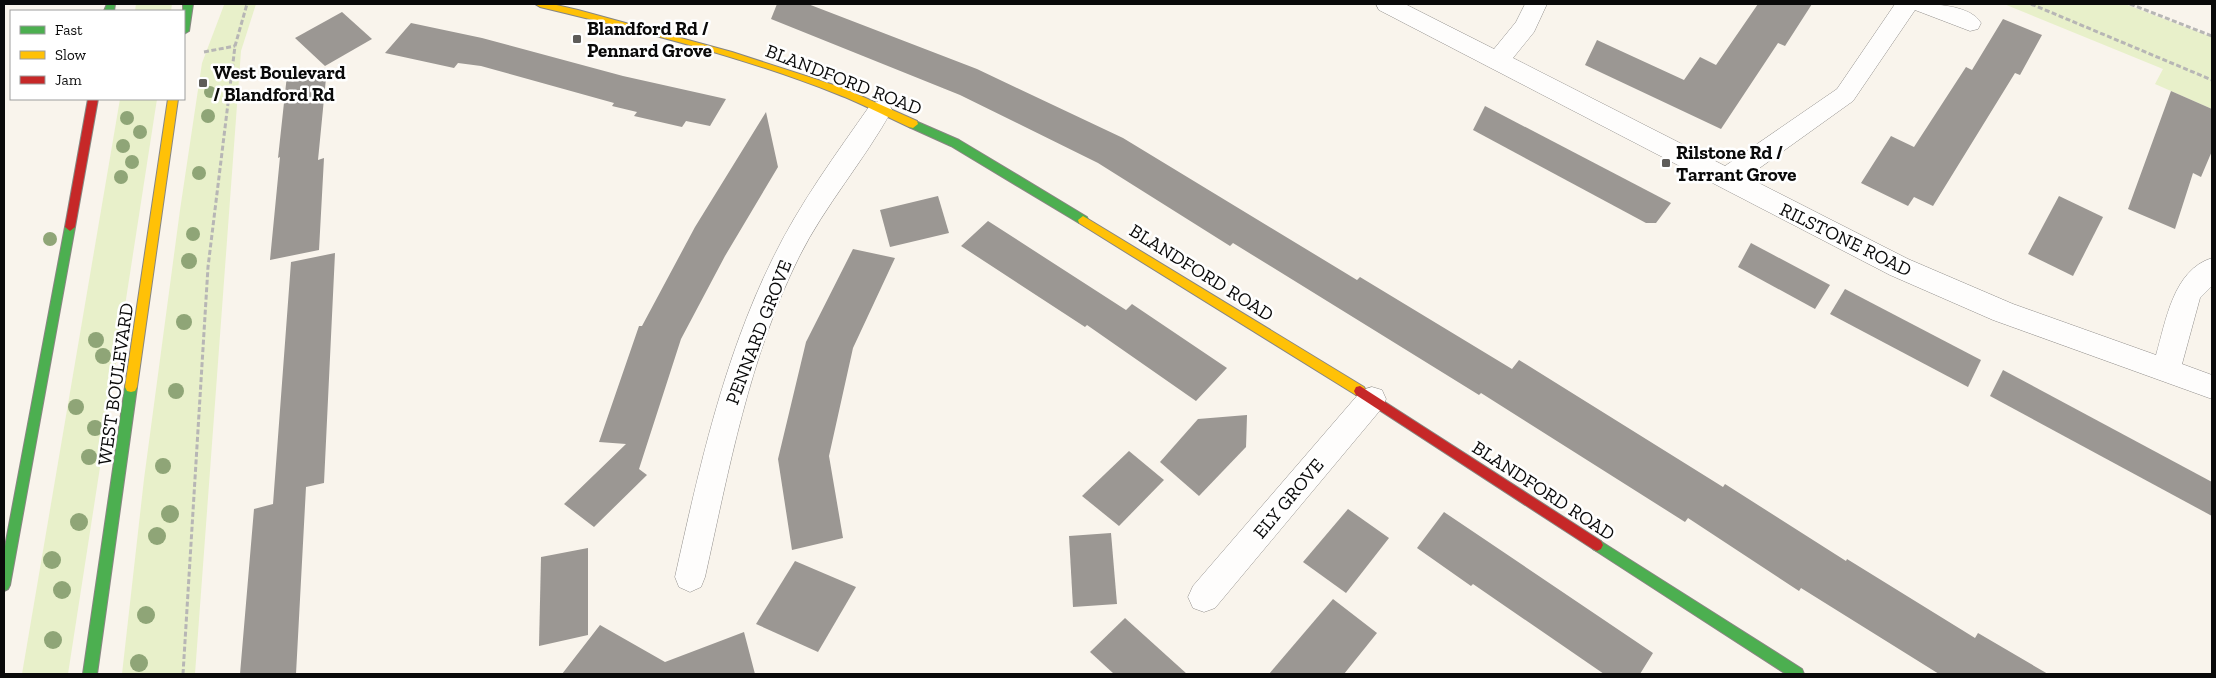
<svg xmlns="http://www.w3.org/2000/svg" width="2216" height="678" viewBox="0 0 2216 678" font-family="'Zilla Slab',serif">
<rect width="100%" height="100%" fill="#f9f4ec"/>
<g fill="#e8f0ca">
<path d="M136,4H172L171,11H135Z"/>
<path d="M227,4H256L241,51L195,674H122L144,479L180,210L202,63L224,5Z"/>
<path d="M2004,4H2125L2212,37V109L2155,84L2163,69Z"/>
<path d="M120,99H157L68,674H22Z"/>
</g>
<g fill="#9b9793">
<path d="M777,4H808L977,69L1123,138L1357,280L1360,277L1512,369L1519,360L1723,487L1725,484L1846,561L1847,559L1975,638L1978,633L2048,674H1939L1801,588L1799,591L1688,518L1685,522L1481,393L1479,395L1233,243L1230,246L1098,163L960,95L771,19Z"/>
<path d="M1758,4H1812L1785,46L1778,43L1721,129L1585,65L1597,40L1684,80L1700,57L1716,65Z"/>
<path d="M342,12L372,39L325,66L295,38Z"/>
<path d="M2003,19L2042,35L2020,75L2015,73L1933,206L1914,197L1908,206L1861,183L1891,136L1914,147L1966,67L1972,70Z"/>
<path d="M411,23L482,38L623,76L726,99L710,126L686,121L682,127L634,116L637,112L612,106L614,103L481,66L458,63L454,68L385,53Z"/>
<path d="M327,68L318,160L324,158L319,250L270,260L280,157L278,158L287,75Z"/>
<path d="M2171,91L2212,109V151L2201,177L2193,173L2175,229L2128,209Z"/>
<path d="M1485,106L1671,203L1656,223H1646L1473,130Z"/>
<path d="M766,112L778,167L725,256L681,339L639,469L647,475L594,527L564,504L626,444L599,442L639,326H642L695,227Z"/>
<path d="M938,196L949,233L890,247L880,210Z"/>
<path d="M2059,196L2103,217L2073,276L2028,254Z"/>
<path d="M988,221L1126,310L1132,304L1227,368L1196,401L1087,325L1085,327L961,246Z"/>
<path d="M1751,243L1830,285L1815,309L1738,267Z"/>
<path d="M853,249L895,258L853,348L829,456L843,538L792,550L778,459L806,342Z"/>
<path d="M335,253L324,483L306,487L296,674H240L254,509L273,504L291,262Z"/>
<path d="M1845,289L1981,360L1968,387L1830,314Z"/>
<path d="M2003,370L2212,482V516L1990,396Z"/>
<path d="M1247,415L1246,447L1199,496L1160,462L1198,419Z"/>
<path d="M1129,451L1164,480L1119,526L1082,496Z"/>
<path d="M1348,509L1389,538L1346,593L1303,562Z"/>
<path d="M1444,512L1653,653L1640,674H1604L1473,584L1471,586L1417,548Z"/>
<path d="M1111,533L1117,604L1073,607L1069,536Z"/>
<path d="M588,548V635L539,646L541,557Z"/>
<path d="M795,561L856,587L818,652L756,624Z"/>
<path d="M1333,599L1377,633L1344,674H1269Z"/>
<path d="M1125,618L1187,674H1114L1090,652Z"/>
<path d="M600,625L665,662L744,632L755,674H562Z"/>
</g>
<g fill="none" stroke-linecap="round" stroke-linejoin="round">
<defs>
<g id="street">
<path d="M1376,4H1405L1494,49L1516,22L1525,4H1547L1534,32L1513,58L1725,166L1837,89L1895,4C1918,4 1968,1 1981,23L1978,29L1970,31L1915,10L1853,101L1747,177L1908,259L2013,304L2156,355C2166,321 2173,270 2212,258V286L2200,298L2182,364L2212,375V399L1993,320L1890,275L1379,10Z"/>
<path d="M880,101L889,104L892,110C864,161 825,205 799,257C749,358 729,469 705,577L701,587L690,592L679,587L675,577C699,469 723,360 772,260C799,204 836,154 871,104Z"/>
<path d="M1372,387L1382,390L1386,399L1382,408L1215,608L1204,612L1193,608L1188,597L1193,586L1362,390Z"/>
</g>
<g id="fast">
<path d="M107,4H115L114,11H104Z"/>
<path d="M183,4H193L189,31L184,34Z"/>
<path d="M913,120L959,140L1087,217L1088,220L1087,223H1079L951,146L909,127L908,124Z"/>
<path d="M70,223L75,227L10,585L8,589L4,591V552L65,227Z"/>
<path d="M131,382L135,383L137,387L97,674H83L125,387L127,383Z"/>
<path d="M1597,539L1802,669L1804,674H1786L1593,549L1591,545L1593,541Z"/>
</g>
<g id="slow">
<path d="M535,4H552L578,10L732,52L843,88L917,121L918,124L913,128L909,127C885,116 861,103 837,94C741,56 640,31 540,7Z"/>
<path d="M168,99H178L137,387L135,391L131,392L127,391L125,387Z"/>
<path d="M1083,216L1364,387L1366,391L1364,395L1360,396L1356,395L1079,223L1078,220Z"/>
</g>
<g id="jam">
<path d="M88,99H98L75,227L70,231L65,227Z"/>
<path d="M1360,386L1601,541L1603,545L1601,549L1597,551L1593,549L1356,395L1354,391L1356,387Z"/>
</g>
</defs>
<use href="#street" stroke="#928f8c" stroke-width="1"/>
<use href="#fast" stroke="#888682" stroke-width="2"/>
<use href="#slow" stroke="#888682" stroke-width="2"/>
<use href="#jam" stroke="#888682" stroke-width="2"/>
<g stroke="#b7b6b5" stroke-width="3" stroke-dasharray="5 2.5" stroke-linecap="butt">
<path d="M2031,4L2212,80"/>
<path d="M2130,4L2212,36"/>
<path d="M204,52L235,46"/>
<path d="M183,674L208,267L235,46L247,4"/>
</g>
<use href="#street" fill="#fefdfc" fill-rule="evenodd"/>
<use href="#fast" fill="#4caf50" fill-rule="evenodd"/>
<use href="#slow" fill="#ffc107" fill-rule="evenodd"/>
<use href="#jam" fill="#c62828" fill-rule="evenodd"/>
</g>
<g fill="#8fa577">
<circle cx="210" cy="92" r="6"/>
<circle cx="208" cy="116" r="7"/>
<circle cx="127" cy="118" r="7"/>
<circle cx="140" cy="132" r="7"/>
<circle cx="123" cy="146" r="7"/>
<circle cx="132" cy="162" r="7"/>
<circle cx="199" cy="173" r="7"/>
<circle cx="121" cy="177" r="7"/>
<circle cx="193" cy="234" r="7"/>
<circle cx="50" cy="239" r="7"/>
<circle cx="189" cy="261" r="8"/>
<circle cx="184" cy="322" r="8"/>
<circle cx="96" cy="340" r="8"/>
<circle cx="103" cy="356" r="8"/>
<circle cx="176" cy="391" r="8"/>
<circle cx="76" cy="407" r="8"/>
<circle cx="95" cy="428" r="8"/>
<circle cx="89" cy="457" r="8"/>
<circle cx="163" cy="466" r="8"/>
<circle cx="170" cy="514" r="9"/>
<circle cx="79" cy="522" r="9"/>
<circle cx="157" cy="536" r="9"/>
<circle cx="52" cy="560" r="9"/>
<circle cx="62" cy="590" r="9"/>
<circle cx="146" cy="615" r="9"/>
<circle cx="53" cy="640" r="9"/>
<circle cx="139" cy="663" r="9"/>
</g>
<g fill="#5e5c59" stroke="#fff" stroke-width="2">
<rect x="572" y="34" width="10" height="10" rx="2.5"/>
<rect x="198" y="78" width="10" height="10" rx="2.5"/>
<rect x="1661" y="158" width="10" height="10" rx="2.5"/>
</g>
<g text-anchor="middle" stroke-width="5" stroke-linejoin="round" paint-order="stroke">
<g font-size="19" font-weight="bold" fill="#0a0a0a" stroke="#fff" text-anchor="start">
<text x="587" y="35">Blandford Rd /<tspan x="587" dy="22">Pennard Grove</tspan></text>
<text x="213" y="79">West Boulevard<tspan x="213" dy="22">/ Blandford Rd</tspan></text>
<text x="1676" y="159">Rilstone Rd /<tspan x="1676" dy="22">Tarrant Grove</tspan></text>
</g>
<g font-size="19" fill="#0a0a0a" stroke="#fff">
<text transform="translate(844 79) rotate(21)" y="7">BLANDFORD ROAD</text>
<text transform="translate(1846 239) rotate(26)" y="7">RILSTONE ROAD</text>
<text transform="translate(1202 272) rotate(32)" y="7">BLANDFORD ROAD</text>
<text transform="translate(758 332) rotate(-69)" y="7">PENNARD GROVE</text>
<text transform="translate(115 384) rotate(-82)" y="7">WEST BOULEVARD</text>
<text transform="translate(1544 490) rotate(33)" y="7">BLANDFORD ROAD</text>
<text transform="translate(1288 498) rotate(-50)" y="7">ELY GROVE</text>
</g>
</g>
<rect width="2216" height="678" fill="none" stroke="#0a0a0a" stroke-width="10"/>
<rect x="10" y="10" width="175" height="90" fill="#ffffff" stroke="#9d9d9d"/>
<rect x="20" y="26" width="25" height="8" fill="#4caf50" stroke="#9d9d9d"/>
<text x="55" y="35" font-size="15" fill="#0a0a0a">Fast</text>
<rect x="20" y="51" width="25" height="8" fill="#ffc107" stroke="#9d9d9d"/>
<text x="55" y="60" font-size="15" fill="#0a0a0a">Slow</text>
<rect x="20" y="76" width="25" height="8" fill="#c62828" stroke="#9d9d9d"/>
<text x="55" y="85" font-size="15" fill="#0a0a0a">Jam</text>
</svg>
